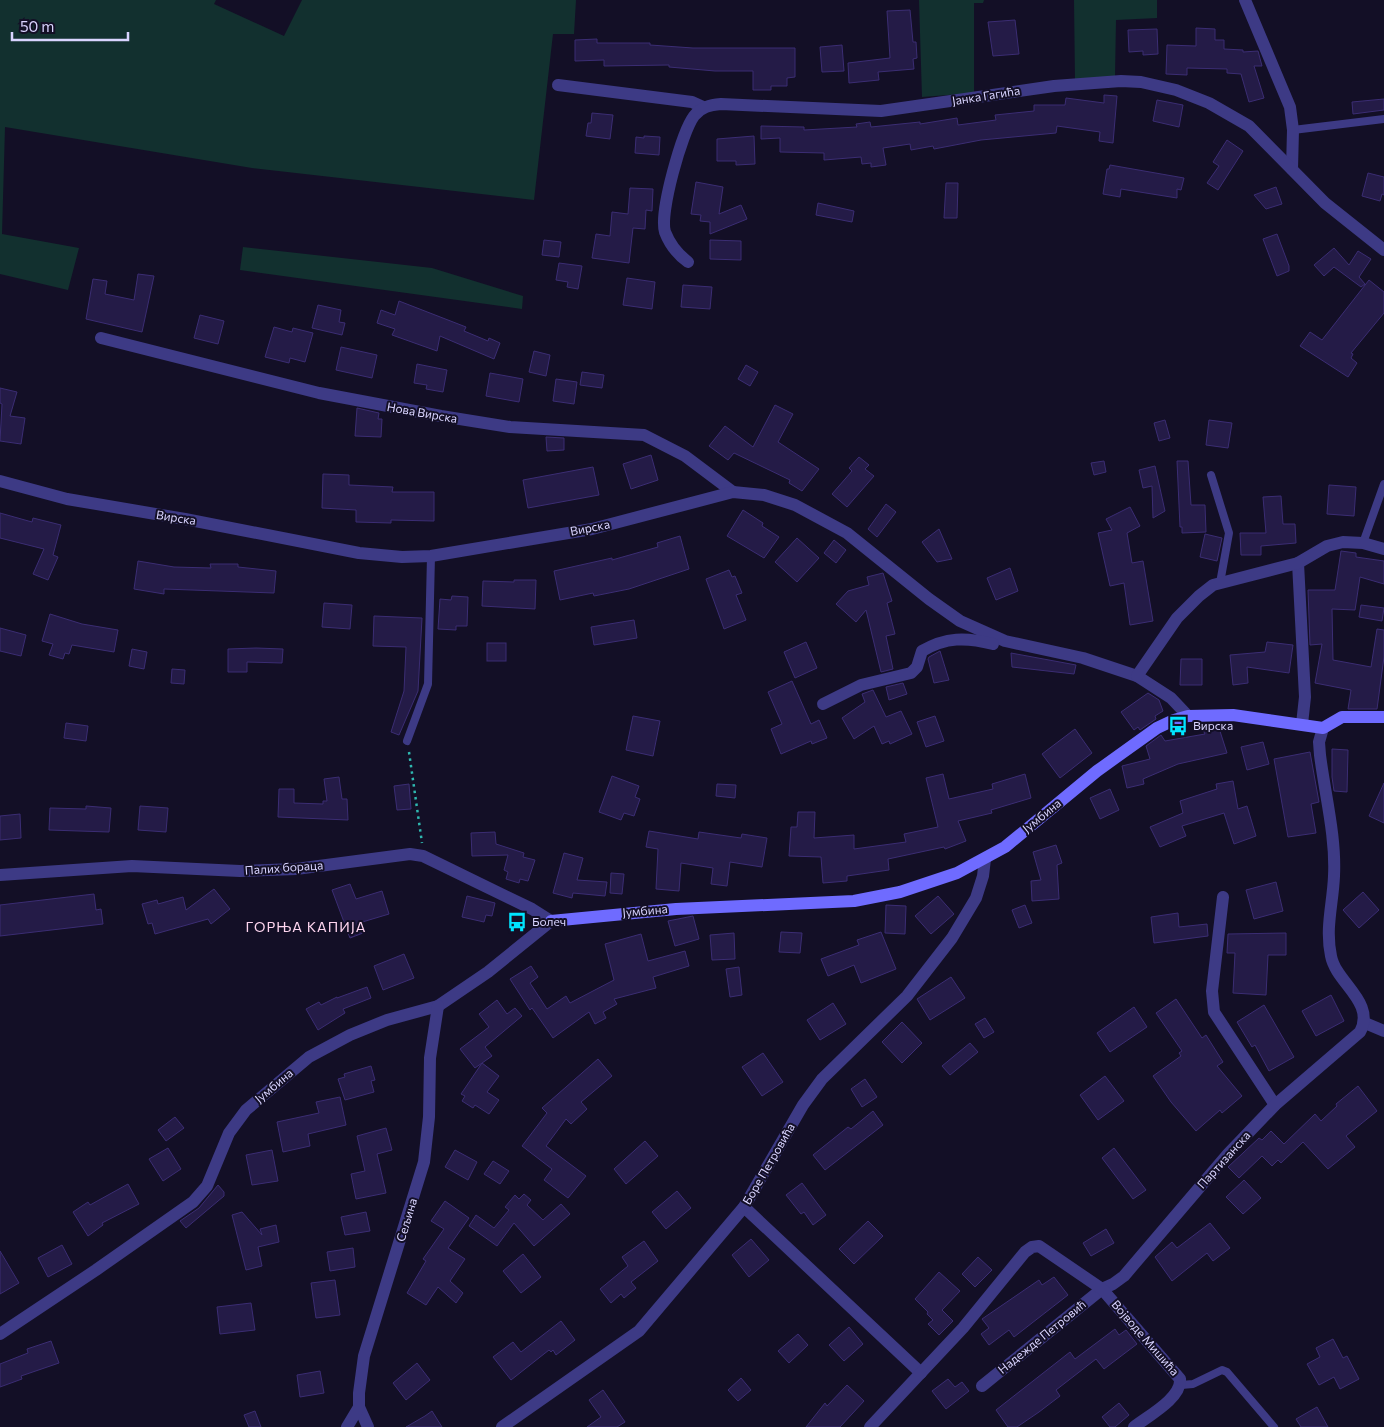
<svg xmlns="http://www.w3.org/2000/svg" width="1384" height="1427" viewBox="0 0 1384 1427" font-family="Commissioner,sans-serif">
<rect width="100%" height="100%" fill="#130f26"/>
<g fill="#12302f">
<path d="M0,0H216L214,4L284,36L302,0H576L574,34H553L534,200L252,168L5,127L2,234L79,248L68,290L0,274Z"/>
<path d="M919,0H984L983,3H974V93L922,97Z"/>
<path d="M1074,0H1157V18L1116,20L1115,76L1075,81Z"/>
<path d="M243,247L432,268L523,296L522,309L240,270Z"/>
</g>
<g fill="#241b47" stroke="#3b2d73">
<path d="M910,10L913,42H916L917,58L913,59L914,69L878,72L879,80L849,83L848,63L890,58L887,11Z"/>
<path d="M1015,20L1019,54L993,56L988,22Z"/>
<path d="M1196,28L1215,29V40H1224V49L1243,50V52L1258,51L1262,66H1254L1264,98L1249,102L1241,74L1227,73V69L1187,68V75L1166,74L1167,45L1196,46Z"/>
<path d="M1157,29L1158,54L1143,55V51L1129,52L1128,30Z"/>
<path d="M597,39V43H650V45L693,48H795V77L787,78V86H771V90H753V71H715L669,67V65L604,66V60L575,61V40Z"/>
<path d="M842,45L844,71L822,72L820,47Z"/>
<path d="M1104,95L1117,96L1113,143L1099,141L1100,132L1057,126L1056,133L981,140L934,149L933,146L911,150L910,144L883,148L886,165L871,167V163L862,164L861,157L824,160V153L780,152V138L761,139V126L804,127V130L857,127L856,124L870,122L871,127L920,122V124L957,118L958,125L996,120L995,115L1034,111V105H1065L1066,98L1104,103Z"/>
<path d="M1384,99V110L1353,114L1352,102Z"/>
<path d="M1157,100L1183,105L1179,127L1153,121Z"/>
<path d="M592,113L613,115L610,139L586,136L588,123H591Z"/>
<path d="M644,136L660,137L659,155L635,153L636,137L644,138Z"/>
<path d="M754,136L755,164L736,165V161H717V139Z"/>
<path d="M1227,140L1243,151L1218,190L1207,183L1219,166L1213,162Z"/>
<path d="M1110,165L1184,178L1181,190L1177,189V198L1121,189L1120,197L1103,194L1107,169H1109Z"/>
<path d="M1368,173L1384,177V195L1382,194L1380,201L1362,196Z"/>
<path d="M696,182L723,187L719,214L741,205L747,219L710,234V222L700,221L701,215L691,214Z"/>
<path d="M946,183H958L957,218H944Z"/>
<path d="M1276,187L1282,204L1266,209L1254,195Z"/>
<path d="M630,188L653,189L652,211L646,210L645,229L633,228L629,263L592,258L596,234L610,236L612,212L628,214Z"/>
<path d="M818,203L854,211L852,222L816,215Z"/>
<path d="M1277,234L1289,266V271L1277,276L1263,239Z"/>
<path d="M544,240L561,242L559,257L542,255Z"/>
<path d="M710,240L741,241V260L710,259Z"/>
<path d="M1334,248L1349,265L1358,251L1371,259L1359,277L1365,284L1361,287L1334,267L1324,276L1314,265Z"/>
<path d="M559,263L582,266L578,289L567,287L568,282L556,280Z"/>
<path d="M138,274L154,276L142,332L86,319L93,279L107,281L105,294L134,300Z"/>
<path d="M627,278L655,282L652,309L623,305Z"/>
<path d="M1369,280L1384,292V313L1351,353L1353,354L1351,358L1357,363L1348,377L1300,346L1310,332L1322,340Z"/>
<path d="M683,285L712,287L710,309L681,307Z"/>
<path d="M399,301L466,327L464,331L488,341L489,338L500,343L494,359L440,336L437,351L392,335L395,329L377,323L381,310L395,315Z"/>
<path d="M318,305L341,310L339,322L345,323L342,335L312,328Z"/>
<path d="M200,315L224,321L218,344L194,338Z"/>
<path d="M274,327L292,332L293,328L313,333L305,362L290,358L289,363L265,357Z"/>
<path d="M341,347L377,355L372,378L336,370Z"/>
<path d="M534,351L550,355L546,376L529,372Z"/>
<path d="M417,364L447,370L443,392L426,389L427,385L414,383Z"/>
<path d="M746,365L758,372L750,386L738,379Z"/>
<path d="M582,372L604,375L602,388L580,385Z"/>
<path d="M490,373L523,379L519,402L486,396Z"/>
<path d="M556,379L577,382L574,404L553,401Z"/>
<path d="M0,388L17,392L10,416L25,418L21,444L0,441L2,404L0,403Z"/>
<path d="M775,405L793,414L778,442L819,469L802,491L789,483L790,480L734,453L728,460L709,446L725,426L753,447Z"/>
<path d="M357,408L379,413L378,419H382L381,437L355,436Z"/>
<path d="M1165,420L1170,438L1159,441L1154,423Z"/>
<path d="M1209,420L1232,423L1228,448L1206,445Z"/>
<path d="M546,437L564,438V450L547,451Z"/>
<path d="M651,455L658,480L631,489L623,464Z"/>
<path d="M859,457L869,465L865,469L874,476L847,507L832,494L852,471L849,468Z"/>
<path d="M1104,461L1106,472L1094,475L1091,463Z"/>
<path d="M1177,461H1188L1191,505H1205L1206,532L1182,533V527H1180Z"/>
<path d="M1155,466L1165,511L1153,518L1152,486L1143,488L1139,470Z"/>
<path d="M593,467L599,495L528,508L523,480Z"/>
<path d="M323,474L349,475V485L393,487L392,492H434V521L391,520V523L356,522V510L322,508Z"/>
<path d="M1329,485L1356,487L1354,516L1327,514Z"/>
<path d="M1281,496L1283,524H1295L1296,543L1261,546V555H1241L1240,533H1266L1263,497Z"/>
<path d="M886,504L896,512L877,537L868,529Z"/>
<path d="M1130,507L1140,526L1127,533L1132,563L1143,561L1153,621L1130,625L1124,583L1110,586L1098,533L1112,530L1106,519Z"/>
<path d="M743,510L763,523L762,526L779,537L764,558L727,536Z"/>
<path d="M0,513L32,522L33,518L61,525L53,555L58,557L48,580L33,574L44,549L0,538Z"/>
<path d="M939,529L952,559L937,562L922,542Z"/>
<path d="M1205,534L1222,538L1217,561L1200,557Z"/>
<path d="M680,536L689,569L629,589L594,596L593,593L560,600L554,571L612,558V560L658,547L657,543Z"/>
<path d="M797,538L819,558L797,582L775,562Z"/>
<path d="M834,540L846,550L836,563L824,553Z"/>
<path d="M1341,551L1356,553V557L1384,561V584L1360,577L1355,610L1332,609L1333,660L1371,667L1377,629L1384,630V657L1377,709H1348L1351,690L1315,683L1322,644L1310,645L1308,590H1335Z"/>
<path d="M138,561L174,567L211,568L210,564H238V567L276,571L274,593L164,589V594L134,589Z"/>
<path d="M1010,568L1018,591L996,600L987,578Z"/>
<path d="M729,570L732,577L735,576L742,593L736,595L746,620L724,629L706,579Z"/>
<path d="M883,573L892,601L887,603L895,634L886,636L893,669L881,672L866,610L856,622L836,604L848,591L869,585L867,577Z"/>
<path d="M514,580H536L535,609L482,606L483,581L514,582Z"/>
<path d="M452,596L468,597L467,626H456V630L438,629L440,599L451,600Z"/>
<path d="M324,603L352,605L350,629L322,627Z"/>
<path d="M1361,605L1384,608L1382,621L1359,617Z"/>
<path d="M50,614L82,624L118,630L114,652L72,645L69,654L65,653L63,659L49,655L53,644L42,641Z"/>
<path d="M374,616L422,618L418,691L399,735L391,732L404,691L406,647L373,646Z"/>
<path d="M634,620L637,638L594,645L591,627Z"/>
<path d="M0,628L26,635L21,656L0,651Z"/>
<path d="M806,642L817,668L795,678L784,652Z"/>
<path d="M1267,642L1293,645L1289,673L1247,667L1248,683L1233,685L1230,655L1265,652Z"/>
<rect x="487" y="643" width="19" height="18"/>
<path d="M256,648L283,649L282,663L247,662V672H228V649Z"/>
<path d="M132,649L147,652L144,669L129,666Z"/>
<path d="M940,651L949,680L934,683L928,659L929,657Z"/>
<path d="M1011,653L1076,665L1074,674L1012,667Z"/>
<path d="M1181,659H1202V685H1180Z"/>
<path d="M172,669L185,670L184,684L171,683Z"/>
<path d="M792,681L811,724L819,720L827,738L812,744L811,741L781,754L771,729L782,724L768,692Z"/>
<path d="M903,683L907,694L889,700L886,687Z"/>
<path d="M873,690L886,717L901,711L912,734L890,744L889,741L882,744L874,726L854,739L842,718L865,702L862,694Z"/>
<path d="M1148,693L1159,700L1163,711L1155,716L1156,719L1140,730L1138,727L1134,730L1121,712Z"/>
<path d="M633,716L660,721L653,756L626,750Z"/>
<path d="M935,716L944,741L926,747L917,722Z"/>
<path d="M66,723L88,726L86,741L64,738Z"/>
<path d="M1218,725L1227,753L1178,764L1143,779L1144,784L1127,788L1122,766L1150,759L1146,746L1161,735L1165,741L1205,734L1203,730Z"/>
<path d="M1075,729L1092,753L1060,778L1042,754Z"/>
<path d="M1263,742L1269,764L1247,770L1241,747Z"/>
<path d="M1332,749L1348,750L1347,792L1334,791L1332,777Z"/>
<path d="M1310,752L1319,802L1311,804L1316,833L1288,837L1274,759Z"/>
<path d="M943,774L949,799L993,789L992,784L1025,774L1031,798L991,810L992,813L958,821L966,841L945,849L944,847L888,859L889,870L847,876V881L823,883L821,857L789,856L791,827H797L798,812H815L814,838L854,835V849L906,842L904,834L938,827L926,778Z"/>
<path d="M612,776L639,786L635,797L640,799L634,816L624,813L621,820L599,812Z"/>
<path d="M339,777L342,799H347L348,820L278,817L279,789H294V803L323,804V801H327L324,779Z"/>
<path d="M1233,781L1238,809L1247,806L1256,836L1234,844L1224,813L1182,826L1186,836L1160,847L1150,827L1183,813L1180,801L1217,789L1216,784Z"/>
<path d="M1384,783V823L1369,816Z"/>
<path d="M409,784L411,809L397,810L394,786Z"/>
<path d="M717,784L736,785L735,798L716,796Z"/>
<path d="M1110,789L1119,810L1100,819L1090,798Z"/>
<path d="M86,806L111,808L109,832L49,830L50,808L86,809Z"/>
<path d="M140,806L168,808L166,832L138,830Z"/>
<path d="M20,814L21,838L0,840V816Z"/>
<path d="M649,831L698,839L699,832L741,838L742,834L767,838L762,867L730,862L727,886L711,884L713,868L681,863L679,891L656,889L658,849L646,847Z"/>
<path d="M495,832L496,844L524,853L523,857L535,860L528,881L520,879L519,883L506,879L508,872L504,870L508,855L472,856L471,833Z"/>
<path d="M1056,845L1062,863L1057,865L1059,899L1032,901L1031,881L1041,880L1033,852Z"/>
<path d="M564,853L583,858L577,880L607,882L605,896L573,893L572,898L553,893Z"/>
<path d="M611,873L624,874L622,894L610,893Z"/>
<path d="M1276,882L1283,911L1254,919L1246,890Z"/>
<path d="M350,884L356,899L382,891L389,914L359,923L363,933L350,938L332,890Z"/>
<path d="M214,889L230,909L211,924L208,919L155,934L152,923L148,924L142,904L157,900L158,904L183,897L186,910Z"/>
<path d="M1363,892L1379,910L1359,928L1343,910Z"/>
<path d="M94,894L96,910L101,909L103,924L0,936V905Z"/>
<path d="M467,896L495,903L492,916L486,915L484,922L462,917Z"/>
<path d="M938,896L954,914L931,934L915,916Z"/>
<path d="M886,905L906,906L905,934L885,933Z"/>
<path d="M1025,905L1032,923L1019,928L1012,910Z"/>
<path d="M1178,913L1179,927L1207,924L1208,936L1154,943L1151,917Z"/>
<path d="M693,916L699,939L675,946L668,921Z"/>
<path d="M781,932L802,933L800,953L779,952Z"/>
<path d="M881,932L896,969L861,983L854,965L828,976L821,959L859,945L857,940Z"/>
<path d="M734,933L735,959L712,960L710,935Z"/>
<path d="M1286,933V955H1268L1266,995L1233,993L1235,953H1227L1228,934Z"/>
<path d="M641,934L648,961L685,951L689,966L653,977L656,988L614,999L617,1004L603,1012L606,1018L595,1024L589,1012L553,1038L532,1008L530,1010L510,979L531,966L538,977L530,983L547,1009L566,996L570,1003L614,980L605,944Z"/>
<path d="M404,954L414,978L383,990L374,966Z"/>
<path d="M739,967L742,995L730,997L726,969Z"/>
<path d="M951,977L965,998L930,1020L917,999Z"/>
<path d="M367,987L371,998L343,1009L345,1013L318,1030L306,1009L319,1002L321,1005L337,997V998Z"/>
<path d="M1331,995L1344,1021L1316,1036L1302,1011Z"/>
<path d="M1176,999L1202,1038L1206,1035L1223,1062L1217,1066L1242,1096L1222,1113L1220,1110L1196,1131L1171,1102L1153,1076L1181,1056L1179,1053L1182,1051L1156,1013Z"/>
<path d="M497,1000L507,1014L515,1008L522,1016L485,1047L492,1056L475,1068L460,1049L489,1027L479,1014Z"/>
<path d="M833,1003L846,1024L820,1040L807,1020Z"/>
<path d="M1264,1005L1294,1057L1269,1071L1255,1045L1252,1047L1237,1022Z"/>
<path d="M1134,1007L1147,1027L1110,1052L1097,1033Z"/>
<path d="M985,1018L994,1032L984,1038L975,1024Z"/>
<path d="M902,1022L922,1043L902,1063L882,1042Z"/>
<path d="M970,1043L978,1052L950,1075L942,1066Z"/>
<path d="M763,1053L783,1082L762,1096L742,1067Z"/>
<path d="M598,1059L612,1076L581,1102L587,1109L571,1124L566,1119L546,1146L586,1176L568,1198L544,1180L552,1169L522,1146L547,1113L542,1108Z"/>
<path d="M482,1063L499,1076L487,1092L499,1100L489,1114L475,1105L473,1108L462,1101L465,1096L461,1094Z"/>
<path d="M371,1066L375,1080L371,1081L374,1092L345,1100L338,1079L345,1077L344,1074Z"/>
<path d="M1105,1076L1124,1101L1098,1120L1080,1095Z"/>
<path d="M865,1079L877,1097L862,1107L851,1089Z"/>
<path d="M1358,1086L1377,1111L1346,1136L1355,1147L1328,1169L1303,1142L1281,1163L1278,1160L1272,1166L1262,1156L1239,1178L1228,1167L1259,1138L1262,1140L1271,1131L1284,1144L1315,1114L1321,1121L1337,1106L1336,1104Z"/>
<path d="M340,1097L346,1125L308,1134L310,1146L283,1152L277,1122L319,1113L316,1102Z"/>
<path d="M873,1111L883,1125L825,1170L813,1155L848,1127L851,1129Z"/>
<path d="M175,1117L184,1128L166,1141L158,1130Z"/>
<path d="M386,1128L392,1150L377,1154L386,1193L356,1199L351,1174L365,1171L357,1136Z"/>
<path d="M645,1141L658,1156L626,1184L614,1169Z"/>
<path d="M168,1148L181,1169L163,1181L149,1159Z"/>
<path d="M1114,1148L1146,1190L1133,1199L1102,1158Z"/>
<path d="M272,1150L278,1181L252,1185L246,1155Z"/>
<path d="M455,1150L477,1162L468,1180L445,1167Z"/>
<path d="M493,1161L509,1171L500,1184L484,1174Z"/>
<path d="M1244,1180L1261,1198L1243,1214L1226,1197Z"/>
<path d="M802,1183L826,1215L813,1225L804,1212L801,1214L786,1195Z"/>
<path d="M128,1184L139,1204L102,1223L103,1225L88,1236L73,1212L88,1202L90,1205Z"/>
<path d="M218,1185L224,1192V1196L186,1228L180,1221L199,1208Z"/>
<path d="M677,1191L691,1208L666,1229L652,1212Z"/>
<path d="M524,1194L531,1200L527,1205L543,1220L561,1204L570,1214L534,1246L514,1223L497,1246L469,1226L476,1215L494,1228L509,1210L505,1207L515,1195L519,1199Z"/>
<path d="M445,1201L469,1218L448,1248L465,1259L450,1281L463,1293L456,1303L438,1287L426,1305L407,1293L426,1261L423,1259L444,1229L431,1221Z"/>
<path d="M242,1212L262,1235L260,1229L276,1225L279,1242L258,1247L262,1266L246,1270L232,1215Z"/>
<path d="M366,1212L370,1231L345,1235L341,1217Z"/>
<path d="M868,1221L883,1236L854,1264L839,1249Z"/>
<path d="M1210,1223L1230,1248L1213,1261L1207,1253L1172,1281L1155,1257L1172,1242L1177,1248Z"/>
<path d="M1106,1229L1114,1243L1091,1256L1083,1243Z"/>
<path d="M751,1239L769,1260L749,1277L732,1255Z"/>
<path d="M644,1241L658,1261L631,1282L636,1288L624,1298L621,1294L611,1303L600,1289L628,1266L622,1257Z"/>
<path d="M62,1245L72,1264L48,1277L38,1258Z"/>
<path d="M353,1248L355,1267L330,1271L327,1252Z"/>
<path d="M0,1251L19,1283L0,1294Z"/>
<path d="M523,1254L541,1277L521,1293L503,1271Z"/>
<path d="M978,1257L992,1270L975,1287L962,1274Z"/>
<path d="M939,1272L960,1291L942,1310L953,1321L939,1335L928,1324L933,1320L927,1314L928,1312L915,1299Z"/>
<path d="M1054,1277L1068,1295L1014,1337L1009,1330L989,1345L981,1334L989,1328L982,1319L1039,1280L1042,1285Z"/>
<path d="M335,1280L340,1315L316,1318L311,1283Z"/>
<path d="M251,1303L255,1330L220,1334L217,1307Z"/>
<path d="M561,1321L575,1340L556,1355L553,1350L551,1352L549,1350L511,1380L493,1357L513,1342L521,1352Z"/>
<path d="M849,1327L863,1344L844,1361L829,1345Z"/>
<path d="M1115,1329L1119,1335L1126,1330L1137,1344L1104,1369L1096,1359L1056,1390L1060,1396L1039,1412L1017,1427H1008L996,1410L1070,1352L1075,1359Z"/>
<path d="M798,1334L808,1345L789,1363L778,1351Z"/>
<path d="M1333,1339L1343,1358L1347,1356L1359,1379L1340,1389L1334,1377L1319,1385L1307,1364L1320,1357L1316,1348Z"/>
<path d="M51,1341L59,1363L21,1376L22,1379L0,1387V1364L28,1353L27,1349Z"/>
<path d="M417,1363L430,1380L406,1400L393,1383Z"/>
<path d="M320,1371L324,1393L300,1397L297,1375Z"/>
<path d="M741,1378L751,1390L738,1401L728,1390Z"/>
<path d="M948,1379L955,1387L962,1382L969,1391L946,1409L932,1391Z"/>
<path d="M847,1385L864,1401L840,1427H806L825,1403L827,1406Z"/>
<path d="M603,1390L625,1422L617,1427H587L601,1417L589,1400Z"/>
<path d="M1119,1403L1129,1415L1115,1427H1110L1102,1417Z"/>
<path d="M1317,1407L1328,1427H1301L1296,1419Z"/>
<path d="M255,1411L261,1427H249L244,1415Z"/>
<path d="M432,1411L442,1427H406L425,1416Z"/>
</g>
<g fill="none" stroke-linecap="round" stroke-linejoin="round">
<path stroke="#2fb8b0" stroke-width="2.5" stroke-dasharray="2.5 4" stroke-linecap="butt" d="M409,752L422,843"/>
<g stroke="#3d3a85" stroke-width="8">
<path d="M1293,130L1384,119"/>
<path d="M1211,475L1229,533L1220,583"/>
<path d="M1363,543L1384,484"/>
<path d="M407,741L428,684L431,556"/>
<path d="M1181,1385L1193,1384L1222,1370L1227,1372L1274,1427"/>
</g>
<g stroke="#3d3a85" stroke-width="12">
<path d="M1245,0L1290,107L1293,130L1292,169"/>
<path d="M558,85L692,102L703,107"/>
<path d="M688,262C677,254 670,245 665,232C659,213 682,132 694,116C701,107 710,105 721,104L881,111L1054,86L1121,81L1141,82L1176,90L1209,103L1249,126L1325,203L1384,250"/>
<path d="M101,338L319,393L441,416L510,427L644,435L685,456L733,492"/>
<path d="M0,481L67,499L185,519L359,553L402,557L431,556L592,529L733,492L764,495L795,505L847,533L929,599L960,621L1005,641L1083,658L1137,676L1171,698L1188,716"/>
<path d="M1298,563L1305,697L1302,724"/>
<path d="M1137,676L1177,618L1199,596L1213,585L1298,563L1327,546L1343,542L1363,543L1384,549"/>
<path d="M823,704L861,685L911,673L917,667L922,651C946,637 966,637 993,644"/>
<path d="M0,875L132,866L240,871L296,869L410,854L423,856L532,909L551,921L488,972L438,1006L387,1020L350,1035L309,1057L246,1110L229,1133L207,1186L193,1202L96,1270L0,1334"/>
<path d="M1223,897L1212,991L1214,1012L1275,1105"/>
<path d="M1365,1023L1384,1031"/>
<path d="M744,1207L921,1373"/>
<path d="M982,1386L1102,1289L1113,1284L1124,1276L1228,1154L1275,1105L1360,1032C1376,1002 1336,983 1331,956C1325,928 1333,903 1334,876C1336,836 1325,795 1320,755L1319,742L1323,728"/>
<path d="M359,1407L368,1427"/>
<path d="M347,1427L359,1407V1393L364,1356L424,1162L429,1117L430,1058L438,1006"/>
<path d="M502,1427L639,1331L744,1207L803,1105L822,1079L907,996L952,938L976,898L983,876L985,859"/>
<path d="M870,1427L963,1328L1025,1252L1032,1247L1039,1246L1102,1289L1180,1379C1182,1398 1148,1416 1134,1427"/>
</g>
<path stroke="#6f6bff" stroke-width="12" d="M551,921L676,909L854,901L900,892L957,873L1005,847L1097,771L1157,728L1174,720L1188,716L1233,715L1323,728L1342,717H1384"/>
</g>
<defs>
<symbol id="bus-bare" viewBox="-9 -9 18 18"><path d="M-5-6H5V4H4V6H2V4H-2V6H-4V4H-5ZM-3.5-4V0h7V-4ZM-3.5 1.2v1.5H-2V1.2ZM2 1.2v1.5H3.5V1.2Z" fill="#00e5ff" stroke="#130f26" stroke-width="2.5" paint-order="stroke"/></symbol>
</defs>
<g fill-rule="evenodd">
<use href="#bus-bare" x="1164" y="712" width="28" height="28"/>
<use href="#bus-bare" x="503" y="908" width="28" height="28"/>
</g>
<g text-anchor="middle" stroke-width="4" stroke-linejoin="round" paint-order="stroke">
<g font-size="12" fill="#d9d4ff" stroke="#130f26">
<text transform="translate(986 96) rotate(-9)" y="4">Јанка Гагића</text>
<text transform="translate(422 413) rotate(10)" y="4">Нова Вирска</text>
<text transform="translate(176 518) rotate(9)" y="4">Вирска</text>
<text transform="translate(590 528) rotate(-11)" y="4">Вирска</text>
<text transform="translate(1042 816) rotate(-39)" y="4">Јумбина</text>
<text transform="translate(284 868) rotate(-4)" y="4">Палих бораца</text>
<text transform="translate(645 911) rotate(-5)" y="4">Јумбина</text>
<text transform="translate(274 1086) rotate(-40)" y="4">Јумбина</text>
<text transform="translate(1224 1160) rotate(-48)" y="4">Партизанска</text>
<text transform="translate(769 1164) rotate(-60)" y="4">Боре Петровића</text>
<text transform="translate(407 1220) rotate(-73)" y="4">Сељина</text>
<text transform="translate(1042 1337) rotate(-39)" y="4">Надежде Петровић</text>
<text transform="translate(1145 1338) rotate(49)" y="4">Војводе Мишића</text>
</g>
<g font-size="12" fill="#d9d4ff" stroke="#130f26" text-anchor="start">
<text x="1193" y="730">Вирска</text>
<text x="532" y="926">Болеч</text>
</g>
<g font-size="14" letter-spacing="1" fill="#ffd6f0" stroke="#130f26">
<text x="306" y="932">ГОРЊА КАПИЈА</text>
</g>
</g>
<path d="M12 32v8h116v-8" fill="none" stroke="#d9d4ff" stroke-width="2.5"/>
<text x="20" y="32" font-size="15" fill="#d9d4ff" stroke="#130f26" stroke-width="4" paint-order="stroke">50 m</text>
</svg>
